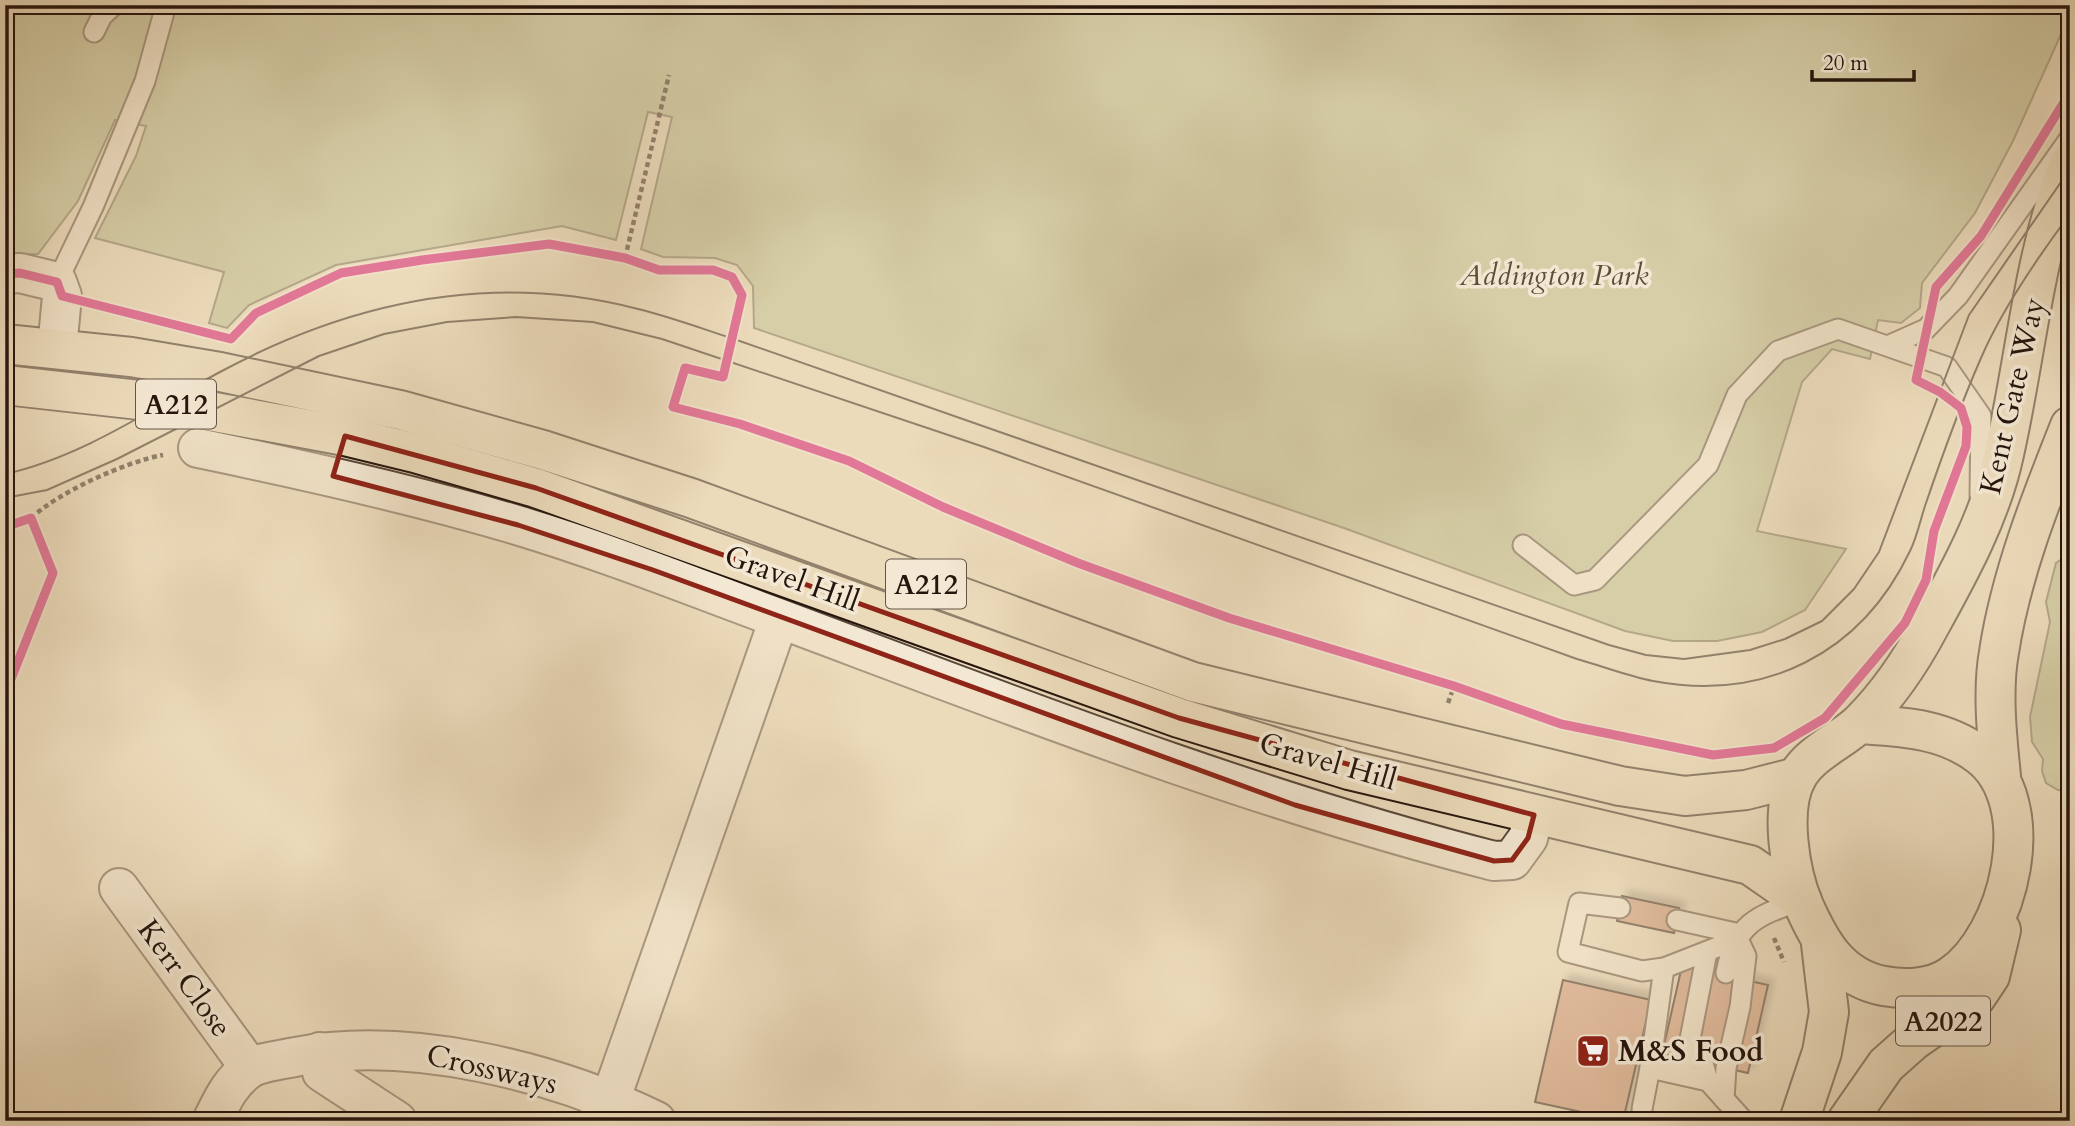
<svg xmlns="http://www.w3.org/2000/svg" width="2075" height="1126" viewBox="0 0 2075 1126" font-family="Cardo,serif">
<defs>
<filter id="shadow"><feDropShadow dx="6" dy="-6" stdDeviation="3.5" flood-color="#0004"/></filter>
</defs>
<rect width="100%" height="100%" fill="#ecdbbb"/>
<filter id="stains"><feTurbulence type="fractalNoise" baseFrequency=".00286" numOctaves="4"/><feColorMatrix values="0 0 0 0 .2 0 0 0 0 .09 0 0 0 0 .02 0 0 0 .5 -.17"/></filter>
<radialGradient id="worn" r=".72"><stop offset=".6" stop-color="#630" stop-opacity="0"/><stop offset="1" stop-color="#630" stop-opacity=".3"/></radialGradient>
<g fill="#babf8e" stroke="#706a4e" stroke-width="2">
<path d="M5,5H2070V14L2013,141L1975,213L1922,283L1920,308L1901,323L1878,320L1870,359L1832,349L1802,382L1757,531L1846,549L1805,610L1762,632L1717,641H1673L1625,631L1344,528L754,328L753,286L737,265L715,258L663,257L641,249L672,117L648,112L616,240L562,226L336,265L249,305L227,328L209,323L224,272L95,238L136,156L146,126L115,120L78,201L38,254L5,255Z"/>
<path d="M2070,554V791L2058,790L2046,783L2042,771L2043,759L2032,742L2030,717L2050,622L2046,602L2056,563Z"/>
</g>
<g fill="#d09474" stroke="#26150d" stroke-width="2" filter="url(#shadow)">
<path d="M1622,896L1679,908L1674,933L1617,921Z"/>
<path d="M1682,966L1768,985L1748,1073L1662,1054Z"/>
<path d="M1563,980L1651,1000L1623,1121L1535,1102Z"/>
</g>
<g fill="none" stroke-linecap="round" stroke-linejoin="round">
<defs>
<g id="lane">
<path d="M94,32L102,16L114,5"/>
<path d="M57,282L93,207L145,81L166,5"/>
<path d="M1890,345L1926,329L1958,296L2070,138"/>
<path d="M1523,545L1574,585L1595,580L1708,465L1737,395L1778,351L1838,329L1947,367L1981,416L1980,496"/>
<path d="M1620,908L1579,903L1568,952L1642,971L1664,968L1738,939L1746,956L1740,1007L1726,1068L1724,1099"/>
<path d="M1677,920L1740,934"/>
<path d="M1726,973C1735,924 1757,915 1801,901"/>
<path d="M1703,1063L1708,1081L1744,1121"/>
<path d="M1650,1068L1664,968"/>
<path d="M1683,1075L1707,952"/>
<path d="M1642,1109L1650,1068L1708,1081"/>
</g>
<g id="street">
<path d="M5,274L20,273L57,282L62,296L57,349"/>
<path d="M198,448C305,470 412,494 517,525C607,552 694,587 781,619C1016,707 1251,799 1494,861L1512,860L1528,838L1534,815"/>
<path d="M119,888L250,1068"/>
<path d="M320,1052L322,1072L397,1121"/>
<path d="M212,1121C222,1101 230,1082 249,1069C260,1062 281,1060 295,1057C409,1035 553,1071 656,1121"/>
<path d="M597,1121L611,1098L779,619"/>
</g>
<g id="primary">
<path d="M5,344L131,357L220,372L400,410L543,450L691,498L1193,682L1620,786L1685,796L1746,790L1797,777"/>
<path d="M5,385L166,403L345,436L415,453L536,488L1179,718L1349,770L1750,865L1802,901"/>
<path d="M1859,724C1902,727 1943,728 1979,755C2042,802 2010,936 1951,976C1932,989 1905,990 1884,986C1840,978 1821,944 1804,906C1790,873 1779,810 1797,777C1810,753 1841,741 1860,723C1888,695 1911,661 1929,627C1959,573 1991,515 2004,454C2026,357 2033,255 2070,162"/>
<path d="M2001,776C1997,737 1992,691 1999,652C2011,574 2041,499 2070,426"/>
<path d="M1799,1121L1822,1052L1829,1012L1821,944"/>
<path d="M1847,1121L1886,1065L1913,1041L1976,997L1990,976L2001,930"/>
</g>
</defs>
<use href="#lane" stroke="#584638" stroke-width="23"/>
<use href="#street" stroke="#584638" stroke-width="42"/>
<use href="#primary" stroke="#26150d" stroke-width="42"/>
<g stroke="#26150d" stroke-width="4.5" stroke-dasharray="5 3.5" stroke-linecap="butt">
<path d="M625,258L669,75"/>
<path d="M31,518C59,492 125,462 163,455"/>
<path d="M1448,703L1454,686"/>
<path d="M1774,938L1784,962"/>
</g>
<use href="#lane" stroke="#f3e8d3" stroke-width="19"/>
<use href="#street" stroke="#f3e8d3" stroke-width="38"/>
<use href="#primary" stroke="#ecdbbb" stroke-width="38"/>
<g stroke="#26150d" stroke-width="2">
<path d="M5,474C82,457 151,409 220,372C352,301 491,271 638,309C671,317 703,329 734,339L1609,645L1646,655L1684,659L1750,650L1785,639L1822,621L1854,589L1879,552L1969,315L2070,169"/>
<path d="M5,498L47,490L117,459L319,356L384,334L447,322L516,317L593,322L662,339L984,447L1577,659C1602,666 1628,676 1653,681C1765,702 1861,654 1910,551C1917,537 1920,521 1925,506C1942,456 1960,406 1981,358C2002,309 2038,257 2070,214"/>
</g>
<defs>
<g id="cycleway">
<path d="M5,274L20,273L57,282L62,296L231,339L256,313L341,273L422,260L549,244L625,258L659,270H713L732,277L742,295L723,377L685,368L673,407L740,424L849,461L943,507L1078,563L1229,618L1454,686L1561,724L1713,755L1774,748L1825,718L1905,623L1926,580L1934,531L1966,446L1967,427L1961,408L1940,392L1916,380L1936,287L1981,236L2064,102L2070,87"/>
<path d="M5,527L31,518L53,573L5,694"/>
</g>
</defs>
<use href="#cycleway" stroke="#f3e8d3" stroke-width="13"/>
<use href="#cycleway" stroke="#d6006c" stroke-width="9"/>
</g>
<path d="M0 0H2075V1126H0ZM345,436L536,488L1179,718L1534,815L1528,838L1512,860L1494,861L1295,805L653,570L518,525L333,476Z" fill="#ecdbbb" fill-opacity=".55" fill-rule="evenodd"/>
<path fill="none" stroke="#8f2418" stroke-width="5" stroke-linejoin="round" d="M345,436L536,488L1179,718L1534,815L1528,838L1512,860L1494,861L1295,805L653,570L518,525L333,476Z"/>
<defs>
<symbol id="supermarket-square" viewBox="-11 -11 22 22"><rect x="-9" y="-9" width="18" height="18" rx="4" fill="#8f2418" stroke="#f3e8d3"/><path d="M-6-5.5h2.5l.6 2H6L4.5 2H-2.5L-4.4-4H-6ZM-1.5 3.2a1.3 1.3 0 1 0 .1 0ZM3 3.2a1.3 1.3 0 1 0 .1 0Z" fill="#fff"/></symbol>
</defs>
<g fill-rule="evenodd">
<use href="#supermarket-square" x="1574" y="1032" width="38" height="38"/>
</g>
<g text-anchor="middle" stroke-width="7" stroke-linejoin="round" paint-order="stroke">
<g fill="#f3e8d3" stroke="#645448" stroke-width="2">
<rect x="136" y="379.5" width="80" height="49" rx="5"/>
<rect x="886" y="559.5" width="80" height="49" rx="5"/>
<rect x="1896" y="996.5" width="94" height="49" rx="5"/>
</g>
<g font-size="28" font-weight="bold" fill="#26150d">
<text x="176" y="414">A212</text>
<text x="926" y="594">A212</text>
<text x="1943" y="1031">A2022</text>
</g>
<g font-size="30" font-style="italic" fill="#5a503a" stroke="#f3e8d3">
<text x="1554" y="285">Addington Park</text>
</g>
<g font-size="30" fill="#26150d" stroke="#f3e8d3">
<text transform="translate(2012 396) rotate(-77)" y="10">Kent Gate Way</text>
<text transform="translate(792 578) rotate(20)" y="10">Gravel Hill</text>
<text transform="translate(1328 761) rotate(16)" y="10">Gravel Hill</text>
<text transform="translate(185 978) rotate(54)" y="10">Kerr Close</text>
<text transform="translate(492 1069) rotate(13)" y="10">Crossways</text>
</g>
<g font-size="30" font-weight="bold" fill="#26150d" stroke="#f3e8d3" text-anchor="start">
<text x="1618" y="1061">M&amp;S Food</text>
</g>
</g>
<rect width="2075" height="1126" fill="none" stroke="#ecdbbb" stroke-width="28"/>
<rect x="7" y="7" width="2061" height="1112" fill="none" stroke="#26150d" stroke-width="3.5"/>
<rect x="14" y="14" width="2047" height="1098" fill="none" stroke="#26150d" stroke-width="2"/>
<path d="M1812 70v10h102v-10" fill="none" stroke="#26150d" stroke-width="3.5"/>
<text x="1823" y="70" font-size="21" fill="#26150d" stroke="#f3e8d3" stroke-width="5" paint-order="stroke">20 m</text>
<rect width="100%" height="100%" filter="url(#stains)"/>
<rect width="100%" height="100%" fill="url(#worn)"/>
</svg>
